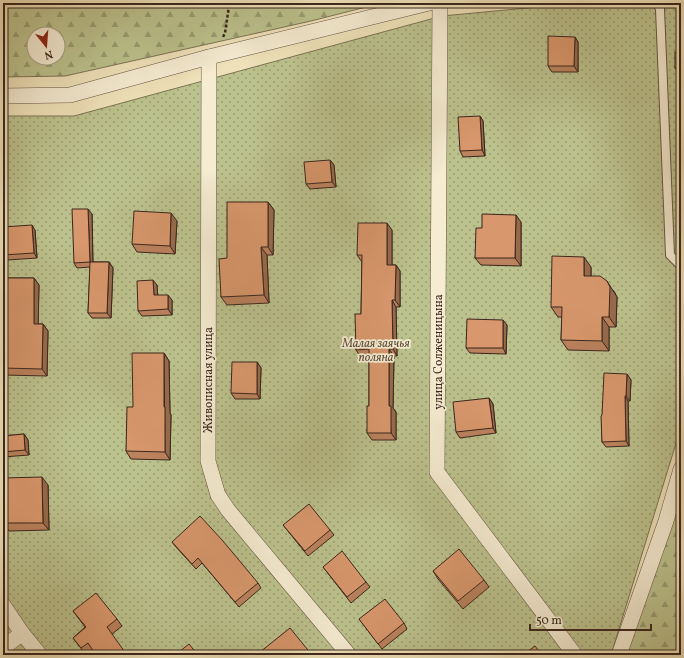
<svg xmlns="http://www.w3.org/2000/svg" width="684" height="658" viewBox="0 0 684 658" font-family="Vollkorn,serif">
<defs>
<pattern id="forest-firs" width="22" height="20" patternUnits="userSpaceOnUse"><rect width="22" height="20" fill="#bcc28d"/><path d="M5 1l3.5 6h-7zM16 11l3.5 6h-7z" fill="#9a9d73"/></pattern>
<pattern id="garden-dots" width="8" height="8" patternUnits="userSpaceOnUse"><rect width="8" height="8" fill="#bcc28d"/><path d="M2 2h.1M6 6h.1" fill="none" stroke="#9a9d73" stroke-width="1.8" stroke-linecap="round"/></pattern>
</defs>
<rect width="100%" height="100%" fill="#efe2ba"/>
<filter id="stains"><feTurbulence type="fractalNoise" baseFrequency=".005" numOctaves="4"/><feColorMatrix values="0 0 0 0 .2 0 0 0 0 .09 0 0 0 0 .02 0 0 0 .5 -.17"/></filter>
<radialGradient id="worn" r=".72"><stop offset=".6" stop-color="#630" stop-opacity="0"/><stop offset="1" stop-color="#630" stop-opacity=".3"/></radialGradient>
<g fill="url(#forest-firs)" stroke="#7c7455" fill-rule="evenodd">
<path d="M3,3H382L311,21L65,76L3,77ZM34,34H58V58H34Z"/>
<path d="M681,478V655H626Z"/>
</g>
<path fill="url(#garden-dots)" stroke="#7c7455" d="M581,3H681V427L611,655H3V116H74L442,16Z"/>
<g fill="none" stroke-linecap="round" stroke-linejoin="round">
<defs>
<path id="lane" d="M657,3L660,9L670,255L681,266"/>
<g id="street">
<path d="M440,3L437,472L575,655"/>
<path d="M209,57L208,461L218,495L228,510L349,655"/>
<path d="M3,96L70,95L209,57L429,3"/>
<path d="M3,605L22,633L40,655"/>
<path d="M3,648L22,633"/>
<path d="M619,655L666,521L681,469"/>
</g>
</defs>
<use href="#lane" stroke="#685544" stroke-width="10"/>
<use href="#street" stroke="#685544" stroke-width="16"/>
<path stroke="#3b261d" stroke-width="2.5" stroke-dasharray="3 2" stroke-linecap="butt" d="M223,37L225,33L229,6L228,3"/>
<use href="#lane" stroke="#f5ecd2" stroke-width="8"/>
<use href="#street" stroke="#f5ecd2" stroke-width="15"/>
</g>
<g fill="#ba825d" stroke="#3b261d">
<path d="M575,37L578,42V72H552L548,66Z"/>
<path d="M681,52V74L679,73L675,68Z"/>
<path d="M480,116L483,121L485,156L463,157L460,151Z"/>
<path d="M330,160L334,165L336,187L310,189L306,184Z"/>
<path d="M268,202L274,210L273,255H267L269,303L227,305L221,297L227,258Z"/>
<path d="M92,214L93,262H109L113,268L111,318H92L88,313L90,267L77,268L74,263Z"/>
<path d="M177,221L175,254L137,252L132,244Z"/>
<path d="M521,222V266L481,265L475,258L482,228Z"/>
<path d="M35,230L37,258L7,260L3,255Z"/>
<path d="M392,230V265H396L400,271V307H396L397,356H394L393,408L396,412V440H372L367,433L369,406V356H360L356,350L361,314L362,262L357,255Z"/>
<path d="M591,267V276L614,291L617,297L616,327H609V351L568,350L561,340L562,317H558L551,307Z"/>
<path d="M3,278H34L39,285L38,324H43L48,331L47,376L3,375Z"/>
<path d="M157,285V295L172,300V315L142,316L138,311Z"/>
<path d="M507,325L506,354L470,353L466,348Z"/>
<path d="M164,353L169,361L170,413L171,415L170,460L131,459L126,451L133,407Z"/>
<path d="M257,362L261,368L260,399H235L231,393Z"/>
<path d="M627,374L631,380L630,401H628L629,446L606,447L602,442V415Z"/>
<path d="M489,398L493,404L496,433L460,438L456,432Z"/>
<path d="M24,434L28,440L29,455L3,457V436Z"/>
<path d="M48,485L49,530L9,531L4,523Z"/>
<path d="M283,525L330,530L334,535L308,556Z"/>
<path d="M172,542L258,583L261,588L239,607L202,563L196,569L176,547Z"/>
<path d="M323,567L366,582L370,587L351,603Z"/>
<path d="M433,571L484,580L489,587L463,609L438,579Z"/>
<path d="M73,611L117,619L122,626L86,655L73,638L85,627Z"/>
<path d="M359,619L404,623L407,629L382,649Z"/>
</g>
<g fill="#976a4c" stroke="#3b261d">
<path d="M575,37L578,42V72L574,66Z"/>
<path d="M480,116L483,121L485,156L482,150Z"/>
<path d="M330,160L334,165L336,187L332,182Z"/>
<path d="M268,202L274,210L273,255L268,247Z"/>
<path d="M88,209L92,214L93,267L90,262Z"/>
<path d="M171,213L177,221L175,254L170,246Z"/>
<path d="M516,215L521,222V266L515,258Z"/>
<path d="M387,223L392,230V271L387,265Z"/>
<path d="M32,225L35,230L37,258L34,253Z"/>
<path d="M261,247L267,255L269,303L264,295Z"/>
<path d="M584,257L591,267V286L584,276Z"/>
<path d="M109,262L113,268L111,318L107,313Z"/>
<path d="M396,265L400,271V307L395,300Z"/>
<path d="M34,278L39,285L38,331L34,324Z"/>
<path d="M153,280L157,285L158,300L154,295Z"/>
<path d="M607,281L617,297L616,327L609,317Z"/>
<path d="M168,295L172,300V315L168,309Z"/>
<path d="M392,300L396,307L397,356L393,349Z"/>
<path d="M602,317L609,327V351L602,341Z"/>
<path d="M503,320L507,325L506,354L503,348Z"/>
<path d="M43,324L48,331L47,376L42,369Z"/>
<path d="M389,349L394,356L393,408L396,412V440L391,433L389,406Z"/>
<path d="M164,353L169,361L170,413L171,415L170,460L165,452Z"/>
<path d="M257,362L261,368L260,399L257,394Z"/>
<path d="M627,374L631,380L630,401L626,396Z"/>
<path d="M625,396L628,401L629,446L626,441Z"/>
<path d="M489,398L493,404L496,433L493,428Z"/>
<path d="M24,434L28,440L29,455L25,450Z"/>
<path d="M42,477L48,485L49,530L43,523Z"/>
</g>
<g fill="#d8976c" stroke="#3b261d">
<path d="M548,36L575,37L574,66H548Z"/>
<rect x="675" y="52" width="6" height="16"/>
<path d="M480,116L482,150L460,151L458,117Z"/>
<path d="M330,160L332,182L306,184L304,162Z"/>
<path d="M227,202H268V247H261L264,295L221,297L219,259L227,258Z"/>
<path d="M72,209H88L90,262L74,263Z"/>
<path d="M134,211L171,213L170,246L132,244Z"/>
<path d="M482,214L516,215L515,258H475L476,228H482Z"/>
<path d="M358,223H387V265H396L395,300H392L393,349H389V406H391V433H367V406H369V349L356,350L355,314H361L362,255H357Z"/>
<path d="M32,225L34,253L3,255V227Z"/>
<path d="M552,256L584,257V276H600L607,281L610,287L609,317H602V341L561,340L562,307H551Z"/>
<path d="M90,262H109L107,313H88Z"/>
<path d="M3,278H34V324H43L42,369L3,368Z"/>
<path d="M153,280L154,295H168V309L138,311L137,281Z"/>
<path d="M467,319L503,320V348H466Z"/>
<path d="M132,353H164V407H165V452L126,451L127,407H133Z"/>
<path d="M232,362H257V394L231,393Z"/>
<path d="M604,373L627,374L626,396H625L626,441L602,442L601,416L602,415Z"/>
<path d="M489,398L493,428L456,432L453,402Z"/>
<path d="M24,434L25,450L3,452V436Z"/>
<path d="M42,477L43,523H4L3,478Z"/>
<path d="M309,504L330,530L305,551L283,525Z"/>
<path d="M200,516L223,541L258,583L235,602L198,558L192,564L172,542Z"/>
<path d="M459,549L484,580L458,601L433,571Z"/>
<path d="M342,551L366,582L347,597L323,567Z"/>
<path d="M96,593L117,619L107,627L127,655H96L88,643L81,648L73,638L86,627L73,611Z"/>
<path d="M385,599L404,623L378,644L359,619Z"/>
<path d="M290,628L312,655H263L260,652Z"/>
<path d="M189,644L198,655H175Z"/>
<path d="M535,646L542,655H523Z"/>
</g>
<g text-anchor="middle" stroke-width="3.5" stroke-linejoin="round" paint-order="stroke">
<g font-size="12" font-style="italic" fill="#5b4d39" stroke="#f5ecd2">
<text x="376" y="347">Малая заячья<tspan x="376" dy="14">поляна</tspan></text>
</g>
<g font-size="12" fill="#3b261d" stroke="#f5ecd2">
<text transform="translate(438 352) rotate(-90)" y="4">улица Солженицына</text>
<text transform="translate(208 380) rotate(-90)" y="4">Живописная улица</text>
</g>
</g>
<rect width="684" height="658" fill="none" stroke="#efe2ba" stroke-width="16"/>
<rect x="4" y="4" width="676" height="650" fill="none" stroke="#3b261d" stroke-width="2"/>
<rect x="8" y="8" width="668" height="642" fill="none" stroke="#3b261d"/>
<g transform="translate(46 46) rotate(163)"><circle r="19" fill="#f5ecd2" stroke="#ab9d8a"/>
<path d="M0-3L7 15L0 10L-7 15Z" fill="#8f2418"/>
<text y="-6" font-size="11" font-weight="bold" text-anchor="middle" fill="#3b261d">N</text>
</g>
<path d="M530 624v6h121v-6" fill="none" stroke="#3b261d" stroke-width="2"/>
<text x="536" y="624" font-size="12" fill="#3b261d" stroke="#f5ecd2" stroke-width="3" paint-order="stroke">50 m</text>
<rect width="100%" height="100%" filter="url(#stains)"/>
<rect width="100%" height="100%" fill="url(#worn)"/>
</svg>
